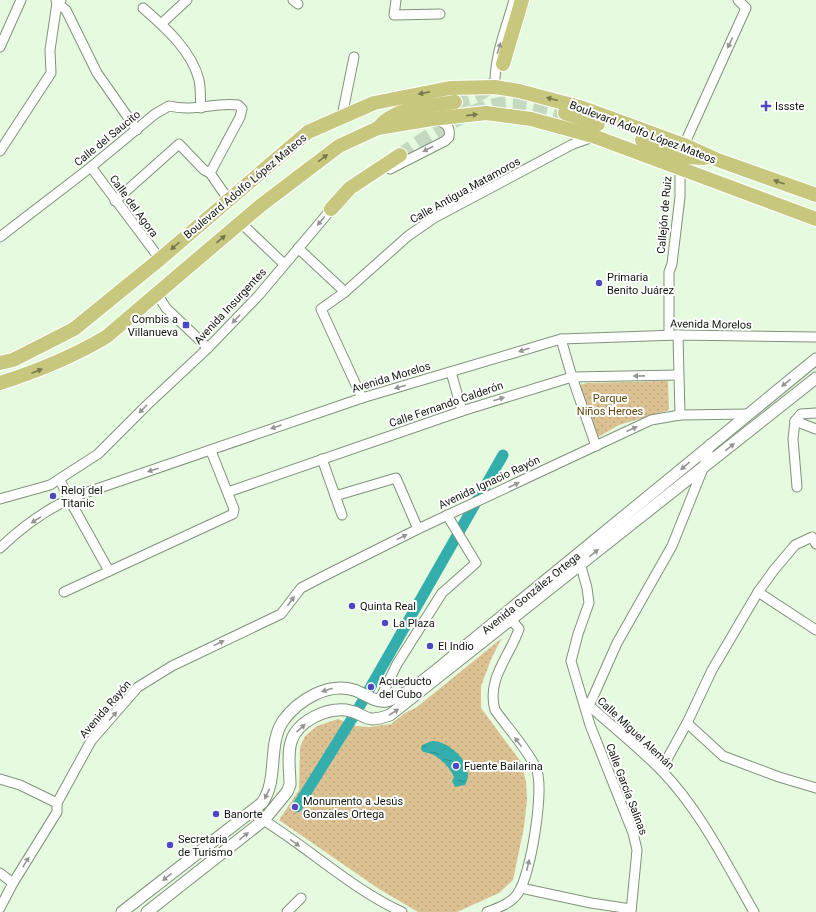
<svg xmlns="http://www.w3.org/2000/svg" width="816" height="912" viewBox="0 0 816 912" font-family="Roboto,sans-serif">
<defs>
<pattern id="grass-dots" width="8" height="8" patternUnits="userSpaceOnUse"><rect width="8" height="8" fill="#dcc293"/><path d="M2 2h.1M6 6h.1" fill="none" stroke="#bca67e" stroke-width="1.8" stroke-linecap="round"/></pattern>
<pattern id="water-ripples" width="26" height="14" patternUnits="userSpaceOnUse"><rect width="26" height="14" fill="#33aead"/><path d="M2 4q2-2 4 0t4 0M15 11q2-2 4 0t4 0" fill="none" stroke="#2a8d8b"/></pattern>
</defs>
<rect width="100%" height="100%" fill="#e5fadf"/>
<g fill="url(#grass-dots)">
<path d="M668,381L669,410L619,425L598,437L580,385L587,383Z"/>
<path d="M502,638L492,657L481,686V708L521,762L526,782L527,800L524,827L513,880L499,893L457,912H418L379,889L279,820L299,790L300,747L305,736L317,726L338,719L356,726L369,727L391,724L405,713L417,707Z"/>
</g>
<path fill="url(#water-ripples)" d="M432,741C450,741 477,766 465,785L455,787L452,781L454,777C449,765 436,753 423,752L421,749L422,745Z"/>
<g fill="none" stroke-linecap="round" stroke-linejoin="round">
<path stroke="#33aead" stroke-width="11" d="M297,807L358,709L503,455"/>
<g stroke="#c5d8c0" stroke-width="14" stroke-dasharray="14 7" stroke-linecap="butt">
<path d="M455,102C471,99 483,95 494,82"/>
<path d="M400,155C430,135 471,106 507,103C520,102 552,109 565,113"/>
</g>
<defs>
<g id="minor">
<path d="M56,0L57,3L66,10L97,73L137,130"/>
<path d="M293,0L298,4"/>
<path d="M396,0L394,15L440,14"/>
<path d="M143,8C165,27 192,51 199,80C201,89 200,99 201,108"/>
<path d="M161,24L187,0"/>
<path d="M0,47L21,0"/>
<path d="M495,87C494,56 506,29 514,0"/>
<path d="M342,116L354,57"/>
<path d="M684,145L746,8L738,0"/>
<path d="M0,151L51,73L50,50L57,3L61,0"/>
<path d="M91,167L160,259"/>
<path d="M390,169L445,141L449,137C451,126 445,122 435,120"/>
<path d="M115,201L179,144L204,170L210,173"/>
<path d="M241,223L284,264"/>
<path d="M0,237L91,167L155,114L169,106C195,112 214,102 238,105L242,109L240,117L210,173L228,199"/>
<path d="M298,248L345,292"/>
<path d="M157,294L166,308L208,348"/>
<path d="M669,335V272L672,264L680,197V168"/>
<path d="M678,335L680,415"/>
<path d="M561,339L572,377L596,446"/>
<path d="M451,372L462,411"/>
<path d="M362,398L321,309L345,292L408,236L434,218L573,144L593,137"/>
<path d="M795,421L793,439L797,487"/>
<path d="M795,421L801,414L816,413"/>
<path d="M795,421L816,429"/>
<path d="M322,459L342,515"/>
<path d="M60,480L69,499L109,571"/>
<path d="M228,492L462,411L572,377L678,375"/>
<path d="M335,496L396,478L418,529"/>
<path d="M0,499L50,485L98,454L147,405L208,348L259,295L334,206"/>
<path d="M0,548C23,526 52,505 82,494L362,398L561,339L678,335L816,337"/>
<path d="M579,559L587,588L589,603L578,634L571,661L590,725L633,833L637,850L631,912"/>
<path d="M64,592L233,514L234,509L211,451"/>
<path d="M758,592L816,630"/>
<path d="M379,701L397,664L442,593L476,563L447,515"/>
<path d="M586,703C611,725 637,746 661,770C700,810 726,863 754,912"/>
<path d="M589,706L617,643L672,546L704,466L710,444"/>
<path d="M687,723L723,756L779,777L816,788"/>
<path d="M661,770L687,723L712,670L758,592L774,570L795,545L812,537L816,544"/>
<path d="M0,779L20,785L57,803"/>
<path d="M250,812C303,842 346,886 402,912"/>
<path d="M0,873L13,883"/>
<path d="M521,888L591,903L631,909"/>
<path d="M0,908L13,883L57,812V803L91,741L138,687L172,666L281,614L301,588L326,575L418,529L651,420L680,415L748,414"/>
<path d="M287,912L301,898"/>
<path d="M487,912C498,908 512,903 518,893C531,875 545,787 536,768C527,749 507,727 495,710C486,679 510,656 519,629L507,614"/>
</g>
<g id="tertiary">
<path d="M122,912L262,803C279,779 267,745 283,721C298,700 328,682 354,690C364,693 375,703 386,701C407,698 450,658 468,644L816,359"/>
<path d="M147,912L264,820L287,792L290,785C290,771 287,755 291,742C297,721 326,708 346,710C367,713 362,725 390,715L816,378"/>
</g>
<g id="primary">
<path d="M503,64L522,0"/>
<path d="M565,113L598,124"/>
<path d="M379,127C397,106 428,107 455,102"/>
<path d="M642,140L686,157L704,158"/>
<path d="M331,209L350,188L400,155"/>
<path d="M0,363L13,360L74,329L160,259L308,132L374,103L450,88L495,87L519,91L583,108L684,145L715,159L816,195"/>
<path d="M0,383C38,371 72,357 106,337L260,206L339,146L378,128L432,119L486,113L531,119L593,136L816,219"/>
</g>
</defs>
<use href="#minor" stroke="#7f9379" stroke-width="11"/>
<use href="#tertiary" stroke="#7f9379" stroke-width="13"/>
<use href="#primary" stroke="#fff" stroke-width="16"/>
<use href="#minor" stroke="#fff" stroke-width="9"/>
<use href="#tertiary" stroke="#fff" stroke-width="11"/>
<use href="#primary" stroke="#c7c87d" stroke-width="14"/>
</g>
<defs><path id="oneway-solid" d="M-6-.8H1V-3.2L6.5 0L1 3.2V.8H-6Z"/></defs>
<g fill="#939692">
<use href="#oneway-solid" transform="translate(730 43) rotate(115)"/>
<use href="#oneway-solid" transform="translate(499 48) rotate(-73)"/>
<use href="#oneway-solid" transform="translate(428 149) rotate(153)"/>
<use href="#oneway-solid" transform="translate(321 221) rotate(130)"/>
<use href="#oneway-solid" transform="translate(236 319) rotate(134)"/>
<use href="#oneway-solid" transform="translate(524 350) rotate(163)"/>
<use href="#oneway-solid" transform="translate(639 376) rotate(179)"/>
<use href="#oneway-solid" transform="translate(786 383) rotate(141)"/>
<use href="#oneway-solid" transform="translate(400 387) rotate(164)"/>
<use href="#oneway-solid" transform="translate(499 399) rotate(-18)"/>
<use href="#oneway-solid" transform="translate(143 409) rotate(135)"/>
<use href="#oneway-solid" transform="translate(276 427) rotate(161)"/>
<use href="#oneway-solid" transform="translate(632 429) rotate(-25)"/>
<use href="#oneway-solid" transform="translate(730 447) rotate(-38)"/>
<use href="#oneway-solid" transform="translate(685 466) rotate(140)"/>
<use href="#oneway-solid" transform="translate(153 470) rotate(162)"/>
<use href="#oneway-solid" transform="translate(514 485) rotate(-25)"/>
<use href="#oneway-solid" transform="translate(36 520) rotate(148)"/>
<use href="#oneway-solid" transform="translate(402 537) rotate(-26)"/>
<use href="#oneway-solid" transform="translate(594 553) rotate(-38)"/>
<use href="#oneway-solid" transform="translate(291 601) rotate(-53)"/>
<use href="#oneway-solid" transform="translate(219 643) rotate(-26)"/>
<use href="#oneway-solid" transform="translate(327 690) rotate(163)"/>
<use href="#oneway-solid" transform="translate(394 712) rotate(-33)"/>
<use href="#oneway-solid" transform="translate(113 716) rotate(-48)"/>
<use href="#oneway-solid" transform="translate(301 728) rotate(-43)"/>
<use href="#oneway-solid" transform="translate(518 742) rotate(-126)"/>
<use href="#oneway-solid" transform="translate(267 794) rotate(116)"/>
<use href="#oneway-solid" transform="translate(244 836) rotate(-39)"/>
<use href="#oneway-solid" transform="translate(295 843) rotate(36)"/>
<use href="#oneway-solid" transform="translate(26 862) rotate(-58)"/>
<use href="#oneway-solid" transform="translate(528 865) rotate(-77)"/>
<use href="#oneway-solid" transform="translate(167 877) rotate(142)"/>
</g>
<g fill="#74784b">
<use href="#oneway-solid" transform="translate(424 93) rotate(169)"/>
<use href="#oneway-solid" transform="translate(552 99) rotate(-165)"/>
<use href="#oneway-solid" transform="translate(472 115) rotate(-6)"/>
<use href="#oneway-solid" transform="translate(323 158) rotate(-37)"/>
<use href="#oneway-solid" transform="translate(779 182) rotate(-160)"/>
<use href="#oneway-solid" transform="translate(221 239) rotate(-40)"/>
<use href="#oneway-solid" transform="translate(175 246) rotate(139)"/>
<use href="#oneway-solid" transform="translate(37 371) rotate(-21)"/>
</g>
<g fill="#4d49c0" stroke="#fff" stroke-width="1.5">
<path d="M764 100h4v4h4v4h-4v4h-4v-4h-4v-4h4z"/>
<circle cx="599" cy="283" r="4"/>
<rect x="182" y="321" width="8" height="8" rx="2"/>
<circle cx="53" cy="496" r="4"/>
<circle cx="352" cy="606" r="4"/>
<circle cx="385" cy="623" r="4"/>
<circle cx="430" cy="646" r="4"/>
<circle cx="371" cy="687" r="4"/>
<circle cx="456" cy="766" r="4"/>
<circle cx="295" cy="807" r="4"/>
<circle cx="216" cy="814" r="4"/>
<circle cx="170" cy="845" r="4"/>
</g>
<g text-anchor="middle" stroke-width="4" stroke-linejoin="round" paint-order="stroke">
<g font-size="11" fill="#0f160d" stroke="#fff" text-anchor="start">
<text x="775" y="110">Issste</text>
<text x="607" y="281">Primaria<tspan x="607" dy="13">Benito Juárez</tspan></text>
<text x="178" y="323" text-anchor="end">Combis a<tspan x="178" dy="13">Villanueva</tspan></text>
<text x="61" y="494">Reloj del<tspan x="61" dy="13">Titanic</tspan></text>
<text x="360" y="610">Quinta Real</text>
<text x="393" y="627">La Plaza</text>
<text x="438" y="650">El Indio</text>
<text x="379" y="685">Acueducto<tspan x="379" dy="13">del Cubo</tspan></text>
<text x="464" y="770">Fuente Bailarina</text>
<text x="303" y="805">Monumento a Jesús<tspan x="303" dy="13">Gonzales Ortega</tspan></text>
<text x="224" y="818">Banorte</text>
<text x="178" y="843">Secretaria<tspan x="178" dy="13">de Turismo</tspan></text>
</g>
<g font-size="11" fill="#0f160d" stroke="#fff">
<text transform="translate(643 132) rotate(21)" y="4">Boulevard Adolfo López Mateos</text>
<text transform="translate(107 138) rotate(-39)" y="4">Calle del Saucito</text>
<text transform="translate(245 186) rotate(-40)" y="4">Boulevard Adolfo López Mateos</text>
<text transform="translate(465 190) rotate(-29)" y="4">Calle Antigua Matamoros</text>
<text transform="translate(134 206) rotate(54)" y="4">Calle del Agora</text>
<text transform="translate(664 215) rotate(-85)" y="4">Callejón de Ruiz</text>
<text transform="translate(230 306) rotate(-47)" y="4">Avenida Insurgentes</text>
<text transform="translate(711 324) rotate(1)" y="4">Avenida Morelos</text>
<text transform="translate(391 377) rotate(-17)" y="4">Avenida Morelos</text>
<text transform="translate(446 404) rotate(-19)" y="4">Calle Fernando Calderón</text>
<text transform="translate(489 482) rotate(-25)" y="4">Avenida Ignacio Rayón</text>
<text transform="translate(531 593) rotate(-39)" y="4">Avenida González Ortega</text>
<text transform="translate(105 709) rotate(-49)" y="4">Avenida Rayón</text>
<text transform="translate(636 733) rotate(43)" y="4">Calle Miguel Alemán</text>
<text transform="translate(627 789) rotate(69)" y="4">Calle García Salinas</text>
</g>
<g font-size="11" fill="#62470b" stroke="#fff">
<text x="610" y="402">Parque<tspan x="610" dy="13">Niños Heroes</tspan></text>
</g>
</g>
</svg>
